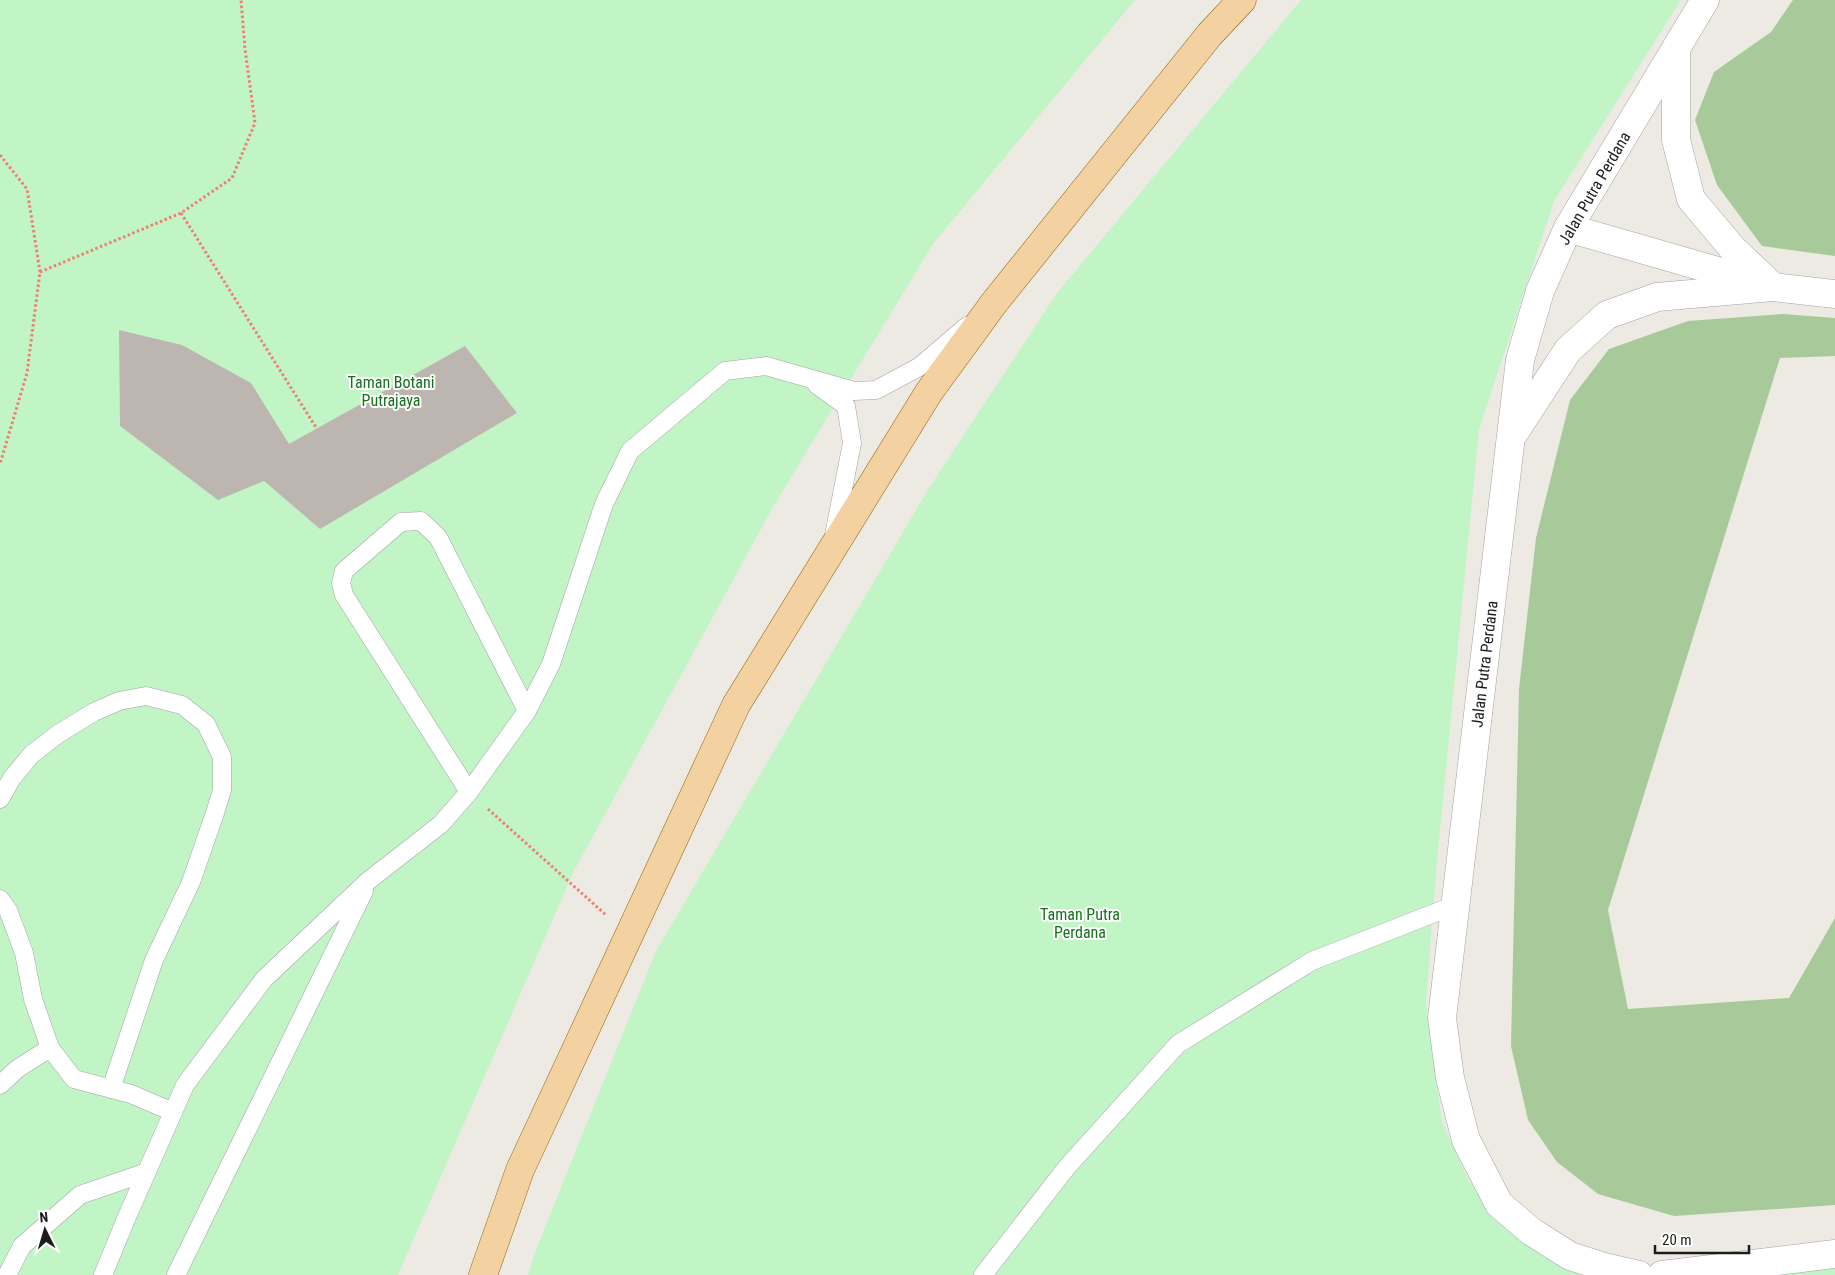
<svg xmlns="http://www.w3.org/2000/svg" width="1835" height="1275" viewBox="0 0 1835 1275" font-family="'Roboto Condensed',sans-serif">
<rect width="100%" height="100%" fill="#edeae3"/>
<g fill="#a8c99a">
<path d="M1793,0H1835V256L1762,246L1717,185L1695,120L1714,72L1771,32Z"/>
<path d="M1783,314L1835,318V356L1780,358L1608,910L1628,1009L1789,998L1835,918V1205L1674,1216L1598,1194L1557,1162L1528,1120L1511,1046L1519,689L1536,538L1570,400L1609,349L1688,321Z"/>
</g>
<g fill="#c2f5c6">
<path d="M0,0H1135L933,244L773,507L574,871L398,1275H0Z"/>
<path d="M1301,0H1681L1554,201L1479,430L1437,862L1426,1002L1442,1122L1469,1181L1496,1221L1532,1246L1600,1275H528L534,1255L656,951L929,488L1057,293Z"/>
<path d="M1835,1265V1275H1761Z"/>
</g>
<path fill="#bdb6b0" d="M119,330L182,345L251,383L289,444L465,346L517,413L320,529L264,481L218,500L120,426Z"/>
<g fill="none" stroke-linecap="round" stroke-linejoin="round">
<defs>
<g id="service">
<path d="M817,385L846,406L852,443L834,535"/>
<path d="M469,792L344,595L341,583L344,571L401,522L421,521L438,537L527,711"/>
<path d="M0,799L12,778L32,754L58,734L94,712L119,701L146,696L182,705L206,724L222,757V790L215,813L191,882L154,960L111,1089"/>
<path d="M0,899L8,910L24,953L33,999L50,1048L74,1079L131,1094L173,1112"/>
<path d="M0,1085L17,1069L50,1048"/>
<path d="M7,1275L22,1246L80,1195L147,1172"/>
<path d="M103,1275L126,1219L185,1085L264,979L368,881L441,824L469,792L527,711L551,664L604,504L630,451L725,371L766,366L854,391L876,390L919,367L967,326"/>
<path d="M176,1275L364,891"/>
<path d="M983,1275L1067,1167L1178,1044L1312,961L1455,905"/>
</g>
<g id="minor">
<path d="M1676,49V140L1691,199L1733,249L1770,284"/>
<path d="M1568,228L1773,287L1835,294"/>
<path d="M1514,433L1568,350L1607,315L1657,297L1773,287"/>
<path d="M1639,1275L1608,1268L1570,1256L1532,1232L1499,1204L1466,1140L1450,1078L1442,1018L1520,360L1540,291L1568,228L1705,0"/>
<path d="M1662,1275L1835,1254"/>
</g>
<path id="primary" d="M483,1275L520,1170L736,705L929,392L994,303L1210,34L1242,0"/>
</defs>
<use href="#service" stroke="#a3a3a3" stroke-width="19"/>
<use href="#minor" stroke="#a3a3a3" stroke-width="29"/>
<use href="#primary" stroke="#8a610b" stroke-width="29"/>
<g stroke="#ef7f72" stroke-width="3" stroke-dasharray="2.5 2.5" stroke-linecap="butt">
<path d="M0,155L27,189L40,272L27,373L0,464"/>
<path d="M181,213L317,429"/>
<path d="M40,272L181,213L232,178L255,123L245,49L241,0"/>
<path d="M488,809L606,915"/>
</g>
<use href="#service" stroke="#fff" stroke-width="18"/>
<use href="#minor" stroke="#fff" stroke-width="28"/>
<use href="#primary" stroke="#f4d1a0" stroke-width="28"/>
</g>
<g text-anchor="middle" stroke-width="4" stroke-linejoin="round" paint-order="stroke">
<g font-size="16" fill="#1c1c1c" stroke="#fff">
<text transform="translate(1594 188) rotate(-60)" y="6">Jalan Putra Perdana</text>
<text transform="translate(1484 664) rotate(-83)" y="6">Jalan Putra Perdana</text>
</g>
<g font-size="16" fill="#13721b" stroke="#fff">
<text x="391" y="388">Taman Botani<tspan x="391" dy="18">Putrajaya</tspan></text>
<text x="1080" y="920">Taman Putra<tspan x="1080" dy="18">Perdana</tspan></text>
</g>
</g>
<g transform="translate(45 1230) rotate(355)" stroke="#ffffff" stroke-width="4" paint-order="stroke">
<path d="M0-4L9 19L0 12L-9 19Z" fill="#1c1c1c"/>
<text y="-8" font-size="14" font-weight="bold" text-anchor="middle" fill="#1c1c1c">N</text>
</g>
<path d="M1655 1245v8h94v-8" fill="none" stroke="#1c1c1c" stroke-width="2.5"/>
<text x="1662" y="1245" font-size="15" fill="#1c1c1c" stroke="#ffffff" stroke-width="4" paint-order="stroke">20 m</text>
</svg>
